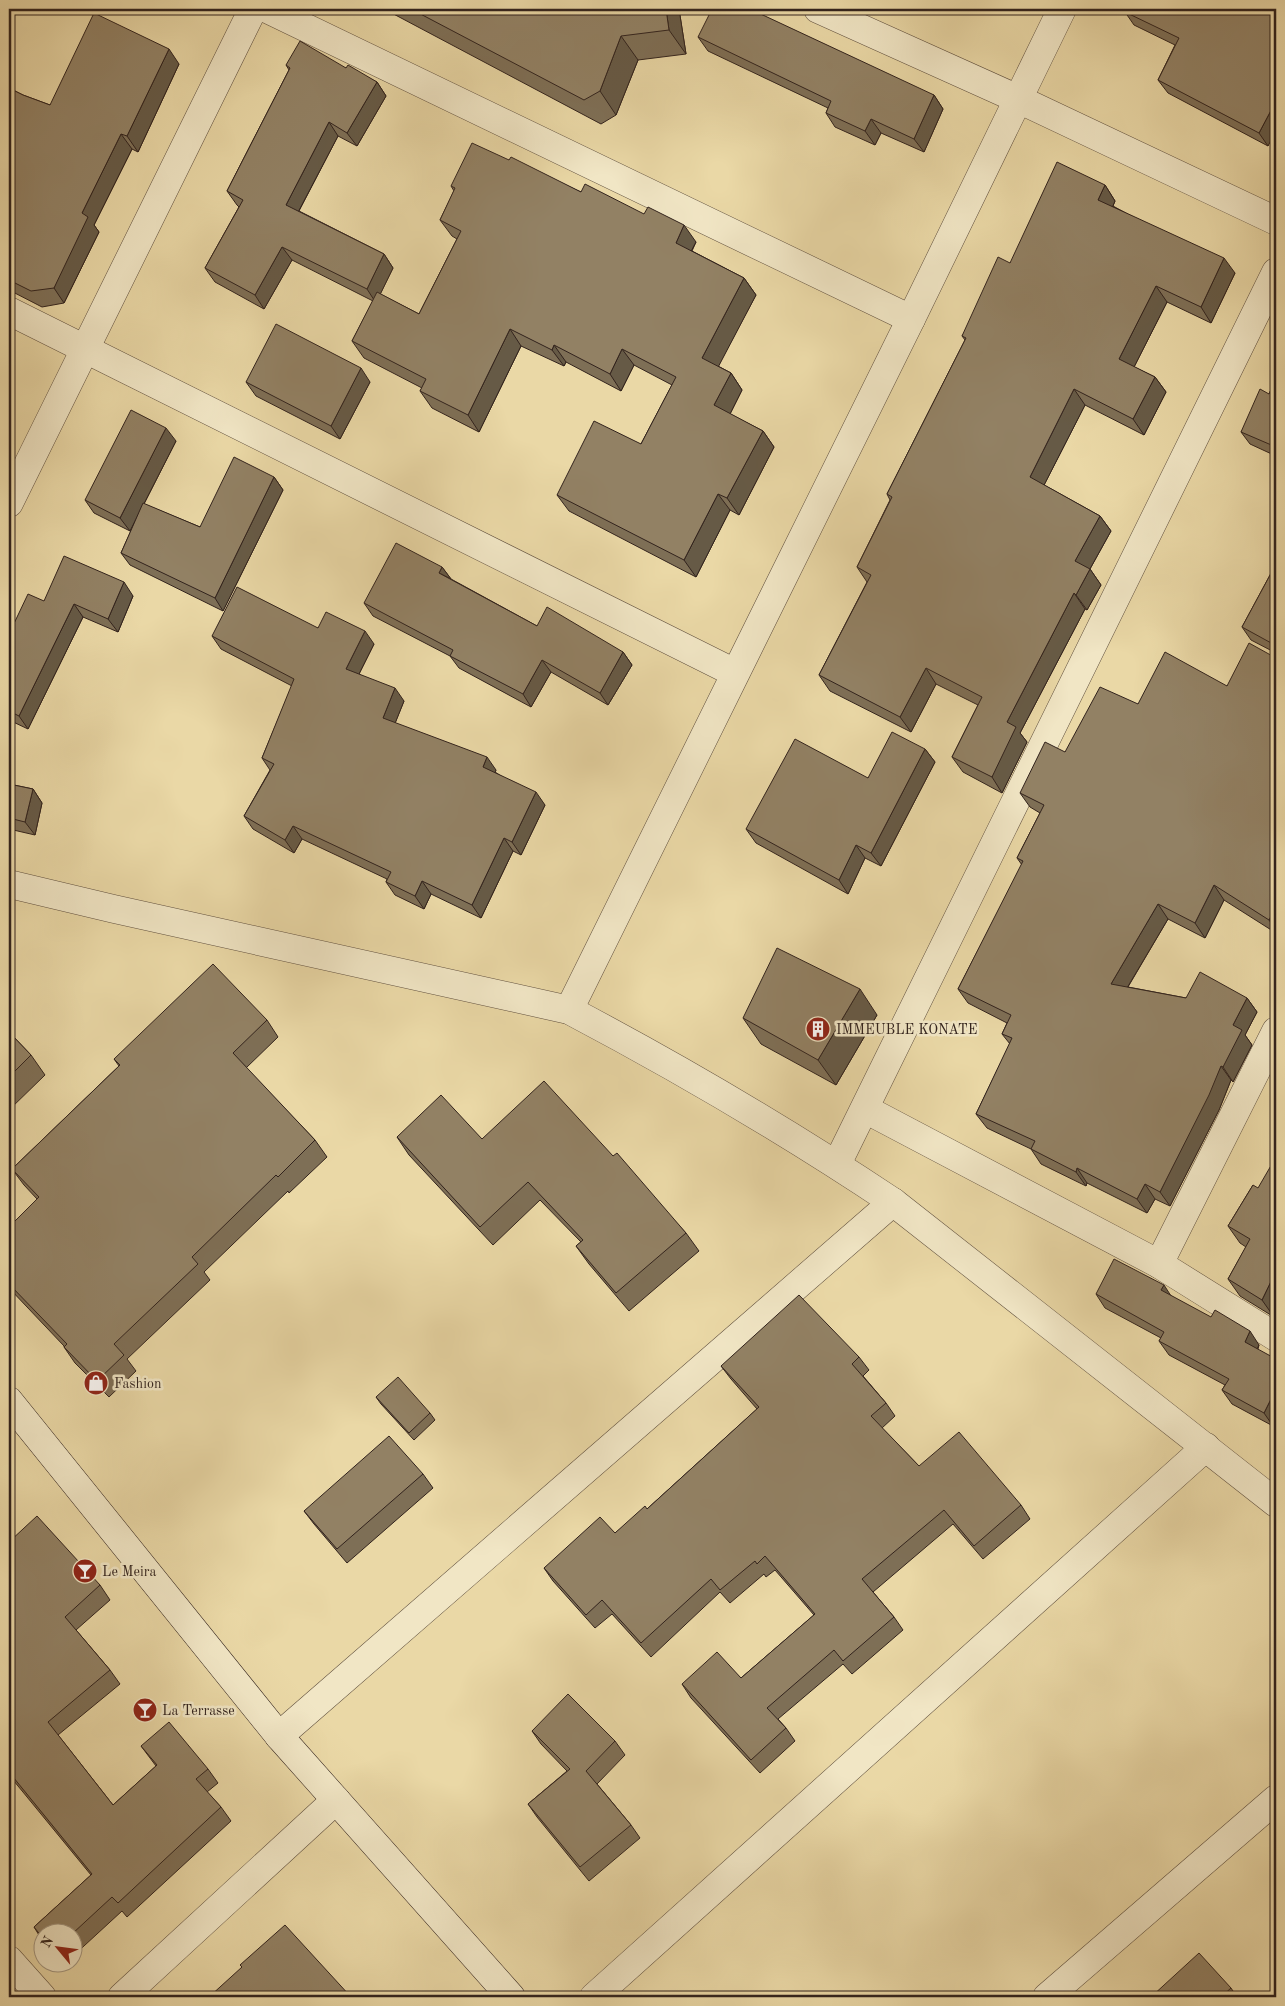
<svg xmlns="http://www.w3.org/2000/svg" width="1285" height="2006" viewBox="0 0 1285 2006" font-family="'Old Standard TT',serif">
<rect width="100%" height="100%" fill="#ead8a6"/>
<filter id="stains"><feTurbulence type="fractalNoise" baseFrequency=".004" numOctaves="4"/><feColorMatrix values="0 0 0 0 .2 0 0 0 0 .09 0 0 0 0 .02 0 0 0 .5 -.17"/></filter>
<radialGradient id="worn" r=".72"><stop offset=".6" stop-color="#630" stop-opacity="0"/><stop offset="1" stop-color="#630" stop-opacity=".3"/></radialGradient>
<g fill="none" stroke-linecap="round" stroke-linejoin="round">
<defs>
<g id="street">
<path d="M267,9L911,319"/>
<path d="M818,9L1018,99L1276,221"/>
<path d="M9,311L735,673"/>
<path d="M9,503L253,9"/>
<path d="M9,884L114,909L569,1010C679,1068 788,1132 893,1202L1276,1503"/>
<path d="M569,1010L911,319L1062,9"/>
<path d="M865,1109L1159,1264L1276,1337"/>
<path d="M837,1164L1276,272"/>
<path d="M1159,1264L1276,1031"/>
<path d="M279,1736L893,1202"/>
<path d="M9,1960L42,1997"/>
<path d="M122,1997L336,1800"/>
<path d="M594,1997L1206,1447"/>
<path d="M1047,1997L1276,1799"/>
</g>
<path id="secondary" d="M9,1401L279,1736L511,1997"/>
</defs>
<use href="#street" stroke="#60503f" stroke-width="29"/>
<use href="#secondary" stroke="#32231d" stroke-width="29"/>
<use href="#street" stroke="#f1e6c5" stroke-width="28"/>
<use href="#secondary" stroke="#f1e6c5" stroke-width="28"/>
</g>
<g fill="#7e6f56" stroke="#32231d">
<path d="M385,9H679L686,54L638,60L616,115L601,124L386,10Z"/>
<path d="M1276,9L1268,146L1168,93L1158,80L1175,45L1134,25L1125,12Z"/>
<path d="M698,37L934,95L943,109L924,152L881,133L875,145L835,127L826,113L828,108L708,51Z"/>
<path d="M179,64L138,152L132,149L94,225L99,232L64,303L42,307L9,290V88L23,95L50,105Z"/>
<path d="M286,65L346,68L377,82L386,96L357,146L338,136L299,211L384,254L393,268L380,294L419,314L457,239L452,236L440,220L454,191L451,186L509,160L581,192L696,242L692,251L744,278L756,295L718,366L731,373L742,390L730,414L763,431L774,447L739,515L730,510L696,577L569,511L557,495L641,444L672,385L634,365L621,391L566,362L564,366L521,346L479,432L432,408L420,391L422,388L364,358L352,341L373,301L292,260L264,309L215,282L205,268L239,207L237,205L227,191L289,70Z"/>
<path d="M1105,185L1115,201L1113,206L1235,273L1211,323L1167,302L1134,367L1155,377L1166,392L1144,435L1085,405L1044,485L1100,516L1111,531L1090,569L1101,585L1087,610L1085,609L1020,733L1027,742L1002,793L963,772L952,757L978,705L936,684L911,732L830,691L819,675L867,582L857,567L890,500L887,494L965,340L962,336L1010,263Z"/>
<path d="M1276,379V456L1250,444L1241,432L1269,394Z"/>
<path d="M246,382H370L340,439L256,396Z"/>
<path d="M176,441L144,504L200,527L274,477L283,490L223,611L130,565L121,553L135,522L130,531L94,513L85,500Z"/>
<path d="M1276,564V653L1251,640L1242,627Z"/>
<path d="M442,567L451,579L537,626L623,652L632,665L608,705L551,672L531,707L459,668L450,656L373,616L364,603Z"/>
<path d="M133,596L118,632L83,617L28,729L9,720V634L44,601Z"/>
<path d="M318,628L374,644L359,674L404,701L395,723L496,770L495,772L545,805L521,855L513,851L481,918L431,894L424,909L395,895L386,882L387,879L302,839L294,853L253,829L244,816L270,770L262,758L292,686L221,649L212,636Z"/>
<path d="M1276,658V933L1224,900L1205,938L1168,919L1128,987L1186,998H1247L1257,1012L1245,1035L1252,1045L1233,1082L1231,1080L1219,1110L1170,1206L1155,1199L1147,1213L1087,1183L1086,1186L1041,1164L1031,1149L987,1128L976,1114L1010,1044L1002,1034L1007,1023L968,1003L958,989L1022,865L1017,858L1040,813L1030,807L1020,793L1065,752L1138,704L1227,686Z"/>
<path d="M925,749L935,762L881,866L865,858L848,894L756,843L746,829L868,778Z"/>
<path d="M9,784L33,789L42,803L35,835L9,829Z"/>
<path d="M877,1015L836,1085L761,1044L743,1018Z"/>
<path d="M267,1020L278,1037L246,1068L315,1140L327,1157L289,1193L288,1191L204,1272L210,1280L127,1359L136,1371L109,1397L75,1363L64,1347V1346L9,1288V1227L37,1199L24,1185L12,1169L119,1066L114,1059Z"/>
<path d="M9,1032L31,1055L45,1075L9,1110Z"/>
<path d="M397,1137L482,1139L613,1156L686,1233L699,1251L629,1311L589,1264L576,1246L581,1242L540,1200L493,1245L409,1155Z"/>
<path d="M1253,1185L1274,1317L1240,1296L1228,1279L1246,1247L1240,1243L1228,1226Z"/>
<path d="M1096,1294L1171,1296L1259,1345L1258,1349L1273,1426L1232,1404L1222,1390L1225,1385L1169,1355L1159,1341L1161,1338L1105,1308Z"/>
<path d="M859,1357L869,1370L863,1376L886,1403L895,1416L882,1428L919,1466L1021,1505L1030,1519L983,1559L953,1524L873,1592L894,1617L903,1630L852,1674L843,1664L778,1719L786,1728L795,1741L760,1773L691,1698L682,1684L741,1678L814,1615L775,1570L766,1577L764,1574L730,1603L720,1592L651,1657L612,1614L595,1628L553,1581L544,1568L615,1533L647,1509L757,1409L731,1379L721,1366Z"/>
<path d="M376,1397L430,1413L435,1420L414,1440L381,1404Z"/>
<path d="M423,1474L433,1488L347,1563L314,1524L304,1511Z"/>
<path d="M9,1542L100,1585L110,1600L76,1630L110,1670L120,1684L58,1735L113,1805L156,1766L141,1746L208,1769L218,1783L207,1792L221,1807L231,1821L127,1917L122,1911L72,1957V1934H42V1940L34,1927L91,1875L9,1775Z"/>
<path d="M532,1731L615,1741L625,1755L597,1784L631,1825L640,1838L589,1881L537,1817L528,1804L567,1771L541,1744Z"/>
<path d="M1231,1988L1237,1997H1151Z"/>
</g>
<g fill="#665a46" stroke="#32231d">
<path d="M666,9H679L686,54L669,30Z"/>
<path d="M621,36L638,60L616,115L600,91Z"/>
<path d="M169,49L179,64L138,152L127,136Z"/>
<path d="M377,82L386,96L357,146L347,133Z"/>
<path d="M934,95L943,109L924,152L914,139Z"/>
<path d="M1276,101V131L1268,146L1259,133Z"/>
<path d="M871,119L881,133L875,145L865,131Z"/>
<path d="M329,122L338,136L295,218L286,205Z"/>
<path d="M121,134L132,149L94,225L99,232L64,303L54,288L82,213Z"/>
<path d="M1105,185L1115,201L1109,215L1098,200Z"/>
<path d="M684,225L696,242L687,259L676,243Z"/>
<path d="M282,247L292,260L264,309L255,295Z"/>
<path d="M384,254L393,268L376,303L367,289Z"/>
<path d="M1224,258L1235,273L1211,323L1201,307Z"/>
<path d="M744,278L756,295L714,375L702,358Z"/>
<path d="M1156,286L1167,302L1130,375L1119,359Z"/>
<path d="M510,329L521,346L479,432L468,415Z"/>
<path d="M554,345L566,362L564,366L552,350Z"/>
<path d="M622,349L634,365L621,391L610,374Z"/>
<path d="M361,368L370,382L340,439L331,426Z"/>
<path d="M731,373L742,390L726,422L714,405Z"/>
<path d="M1155,377L1166,392L1144,435L1133,419Z"/>
<path d="M1074,389L1085,405L1040,493L1030,477Z"/>
<path d="M166,428L176,441L130,531L120,518Z"/>
<path d="M763,431L774,447L739,515L727,498Z"/>
<path d="M274,477L283,490L223,611L215,598Z"/>
<path d="M718,494L730,510L696,577L684,560Z"/>
<path d="M1100,516L1111,531L1086,576L1075,561Z"/>
<path d="M442,567L451,579L439,573Z"/>
<path d="M1090,569L1101,585L1087,610L1076,595Z"/>
<path d="M124,582L133,596L118,632L108,619Z"/>
<path d="M1074,593L1085,609L1020,733L1027,742L1002,793L992,777L1007,722Z"/>
<path d="M74,604L83,617L28,729L19,716Z"/>
<path d="M365,631L374,644L355,682L346,669Z"/>
<path d="M1276,637V648L1273,644Z"/>
<path d="M623,652L632,665L608,705L600,693Z"/>
<path d="M542,660L551,672L531,707L523,694Z"/>
<path d="M926,668L936,684L911,732L900,717Z"/>
<path d="M395,688L404,701L392,731L383,718Z"/>
<path d="M925,749L935,762L881,866L871,853Z"/>
<path d="M487,757L496,770L492,780L483,767Z"/>
<path d="M33,789L42,803L35,835L25,822Z"/>
<path d="M536,792L545,805L521,855L512,842Z"/>
<path d="M293,826L302,839L294,853L285,840Z"/>
<path d="M504,838L513,851L481,918L472,905Z"/>
<path d="M856,845L865,858L848,894L839,880Z"/>
<path d="M422,881L431,894L424,909L415,896Z"/>
<path d="M1214,885L1224,900L1205,938L1195,923Z"/>
<path d="M1158,904L1168,919L1121,998L1111,984Z"/>
<path d="M1276,907V930L1269,920Z"/>
<path d="M860,989L877,1015L836,1085L818,1060Z"/>
<path d="M1247,998L1257,1012L1245,1035L1252,1045L1233,1082L1223,1067L1233,1025Z"/>
<path d="M1221,1066L1231,1080L1219,1110L1170,1206L1160,1192Z"/>
<path d="M1077,1168L1087,1183L1086,1186L1076,1172Z"/>
<path d="M1145,1184L1155,1199L1147,1213L1137,1199Z"/>
<path d="M1276,1271V1312L1274,1317L1262,1300Z"/>
<path d="M1164,1285L1173,1299L1161,1290Z"/>
<path d="M1250,1331L1259,1345L1254,1355L1245,1342Z"/>
<path d="M1276,1389V1421L1273,1426L1264,1413Z"/>
</g>
<g fill="#928164" stroke="#32231d">
<path d="M411,9H666L669,30L621,36L600,91L584,100Z"/>
<path d="M712,9H750L934,95L914,139L871,119L865,131L826,113L831,101L698,37Z"/>
<path d="M1126,9H1276V101L1259,133L1158,80L1179,38L1125,12Z"/>
<path d="M94,13L169,49L127,136L121,134L82,213L88,217L54,288L31,291L9,280V88L23,95L50,105Z"/>
<path d="M300,41L346,68L348,65L377,82L347,133L329,122L286,205L384,254L367,289L282,247L255,295L205,268L243,200L227,191L290,68L286,65Z"/>
<path d="M472,143L509,160L511,157L581,192L585,184L644,214L648,207L684,225L676,243L744,278L702,358L731,373L714,405L763,431L727,498L718,494L684,560L557,495L594,421L641,444L676,377L622,349L610,374L554,345L552,350L510,329L468,415L420,391L426,379L352,341L377,292L419,314L461,231L440,220L455,188L451,186Z"/>
<path d="M1057,162L1105,185L1098,200L1224,258L1201,307L1156,286L1119,359L1155,377L1133,419L1074,389L1030,477L1100,516L1075,561L1090,569L1076,595L1074,593L1007,722L1016,727L992,777L952,757L982,697L926,668L900,717L819,675L871,575L857,567L892,497L887,494L966,338L962,336L998,257L1010,263Z"/>
<path d="M276,324L361,368L331,426L246,382Z"/>
<path d="M1276,379V447L1241,432L1260,389L1269,394Z"/>
<path d="M131,410L166,428L120,518L85,500Z"/>
<path d="M234,457L274,477L215,598L121,553L143,503L200,527Z"/>
<path d="M396,543L442,567L439,573L537,626L547,607L623,652L600,693L542,660L523,694L450,656L453,650L364,603Z"/>
<path d="M64,556L124,582L108,619L74,604L19,716L9,711V634L28,594L44,601Z"/>
<path d="M1276,564V637L1273,644L1242,627Z"/>
<path d="M237,587L318,628L326,612L365,631L346,669L395,688L383,718L487,757L483,767L536,792L512,842L504,838L472,905L422,881L415,896L386,882L391,872L293,826L285,840L244,816L274,764L262,758L294,679L212,636Z"/>
<path d="M1249,643L1276,658V907L1269,920L1214,885L1195,923L1158,904L1111,984L1186,998L1200,972L1247,998L1233,1025L1242,1030L1223,1067L1221,1066L1209,1095L1160,1192L1145,1184L1137,1199L1077,1168L1076,1172L1031,1149L1035,1141L976,1114L1012,1038L1002,1034L1011,1015L958,989L1023,861L1017,858L1044,805L1020,793L1045,742L1065,752L1100,687L1138,704L1165,652L1227,686Z"/>
<path d="M892,732L925,749L871,853L856,845L839,880L746,829L795,739L868,778Z"/>
<path d="M9,784L33,789L25,822L9,818Z"/>
<path d="M777,948L860,989L818,1060L743,1018Z"/>
<path d="M213,964L267,1020L233,1053L315,1140L278,1177L276,1175L192,1257L198,1264L114,1344L124,1355L97,1381L64,1347L67,1344L9,1284V1227L39,1197L12,1169L120,1065L114,1059Z"/>
<path d="M9,1032L31,1055L9,1077Z"/>
<path d="M544,1081L613,1156L617,1153L686,1233L616,1293L576,1246L583,1240L528,1182L480,1227L397,1137L441,1095L482,1139Z"/>
<path d="M1276,1157V1271L1262,1300L1228,1279L1250,1239L1228,1226L1253,1185L1258,1188Z"/>
<path d="M1114,1259L1164,1285L1161,1290L1211,1317L1215,1310L1250,1331L1245,1342L1276,1359V1389L1264,1413L1222,1390L1229,1379L1159,1341L1164,1332L1096,1294Z"/>
<path d="M799,1295L859,1357L852,1364L886,1403L871,1416L919,1466L959,1432L1021,1505L974,1546L944,1510L862,1579L894,1617L843,1661L834,1650L767,1708L786,1728L751,1760L682,1684L717,1652L741,1678L815,1614L765,1556L757,1564L755,1561L720,1590L711,1579L641,1643L602,1600L586,1615L544,1568L600,1517L615,1533L645,1506L647,1509L759,1407L721,1366Z"/>
<path d="M398,1377L430,1413L409,1433L376,1397Z"/>
<path d="M389,1436L423,1474L337,1549L304,1511Z"/>
<path d="M37,1516L100,1585L65,1617L110,1670L48,1722L113,1805L157,1765L141,1746L169,1722L208,1769L196,1779L221,1807L118,1903L112,1897L72,1934H42V1937L34,1927L92,1874L9,1772V1542Z"/>
<path d="M568,1694L615,1741L586,1771L631,1825L580,1867L528,1804L570,1769L532,1731Z"/>
<path d="M285,1925L351,1997H209L242,1967L240,1965Z"/>
<path d="M1199,1953L1231,1988L1221,1997H1151Z"/>
</g>
<defs>
<symbol id="building-disc" viewBox="-11 -11 22 22"><circle r="9.5" fill="#8f2418" stroke="#f1e6c5"/><path d="M-4-6H4V6H1V3H-1V6H-4ZM-2.5-4.3h1.7v1.8h-1.7ZM.8-4.3h1.7v1.8H.8ZM-2.5-1h1.7V.8h-1.7ZM.8-1h1.7V.8H.8Z" fill="#fff"/></symbol>
<symbol id="shop-disc" viewBox="-11 -11 22 22"><circle r="9.5" fill="#8f2418" stroke="#f1e6c5"/><path d="M-5-2.5h2.3a2.7 3.5 0 0 1 5.4 0H5L5.5 6h-11ZM-1.5-2.5h3a1.5 2.3 0 0 0-3 0Z" fill="#fff"/></symbol>
<symbol id="bar-disc" viewBox="-11 -11 22 22"><circle r="9.5" fill="#8f2418" stroke="#f1e6c5"/><path d="M-6-5H6L.8 .8V4.5H3.5V6h-7V4.5H-.8V.8Z" fill="#fff"/></symbol>
</defs>
<g fill-rule="evenodd">
<use href="#building-disc" x="804" y="1015" width="28" height="28"/>
<use href="#shop-disc" x="82" y="1369" width="28" height="28"/>
<use href="#bar-disc" x="71" y="1557" width="28" height="28"/>
<use href="#bar-disc" x="131" y="1696" width="28" height="28"/>
</g>
<g text-anchor="middle" stroke-width="5" stroke-linejoin="round" paint-order="stroke">
<g font-size="14" fill="#32231d" stroke="#f1e6c5" text-anchor="start">
<text x="836" y="1034">IMMEUBLE KONATE</text>
<text x="114" y="1388">Fashion</text>
<text x="102" y="1576">Le Meira</text>
<text x="162" y="1715">La Terrasse</text>
</g>
</g>
<rect width="1285" height="2006" fill="none" stroke="#ead8a6" stroke-width="30"/>
<rect x="10" y="10" width="1265" height="1986" fill="none" stroke="#32231d" stroke-width="2.5"/>
<rect x="15" y="15" width="1255" height="1976" fill="none" stroke="#32231d"/>
<g transform="translate(58 1948) rotate(299)"><circle r="24" fill="#f1e6c5" stroke="#a59882"/>
<path d="M0-4L9 19L0 12L-9 19Z" fill="#8f2418"/>
<text y="-8" font-size="14" font-weight="bold" text-anchor="middle" fill="#32231d">N</text>
</g>
<rect width="100%" height="100%" filter="url(#stains)"/>
<rect width="100%" height="100%" fill="url(#worn)"/>
</svg>
